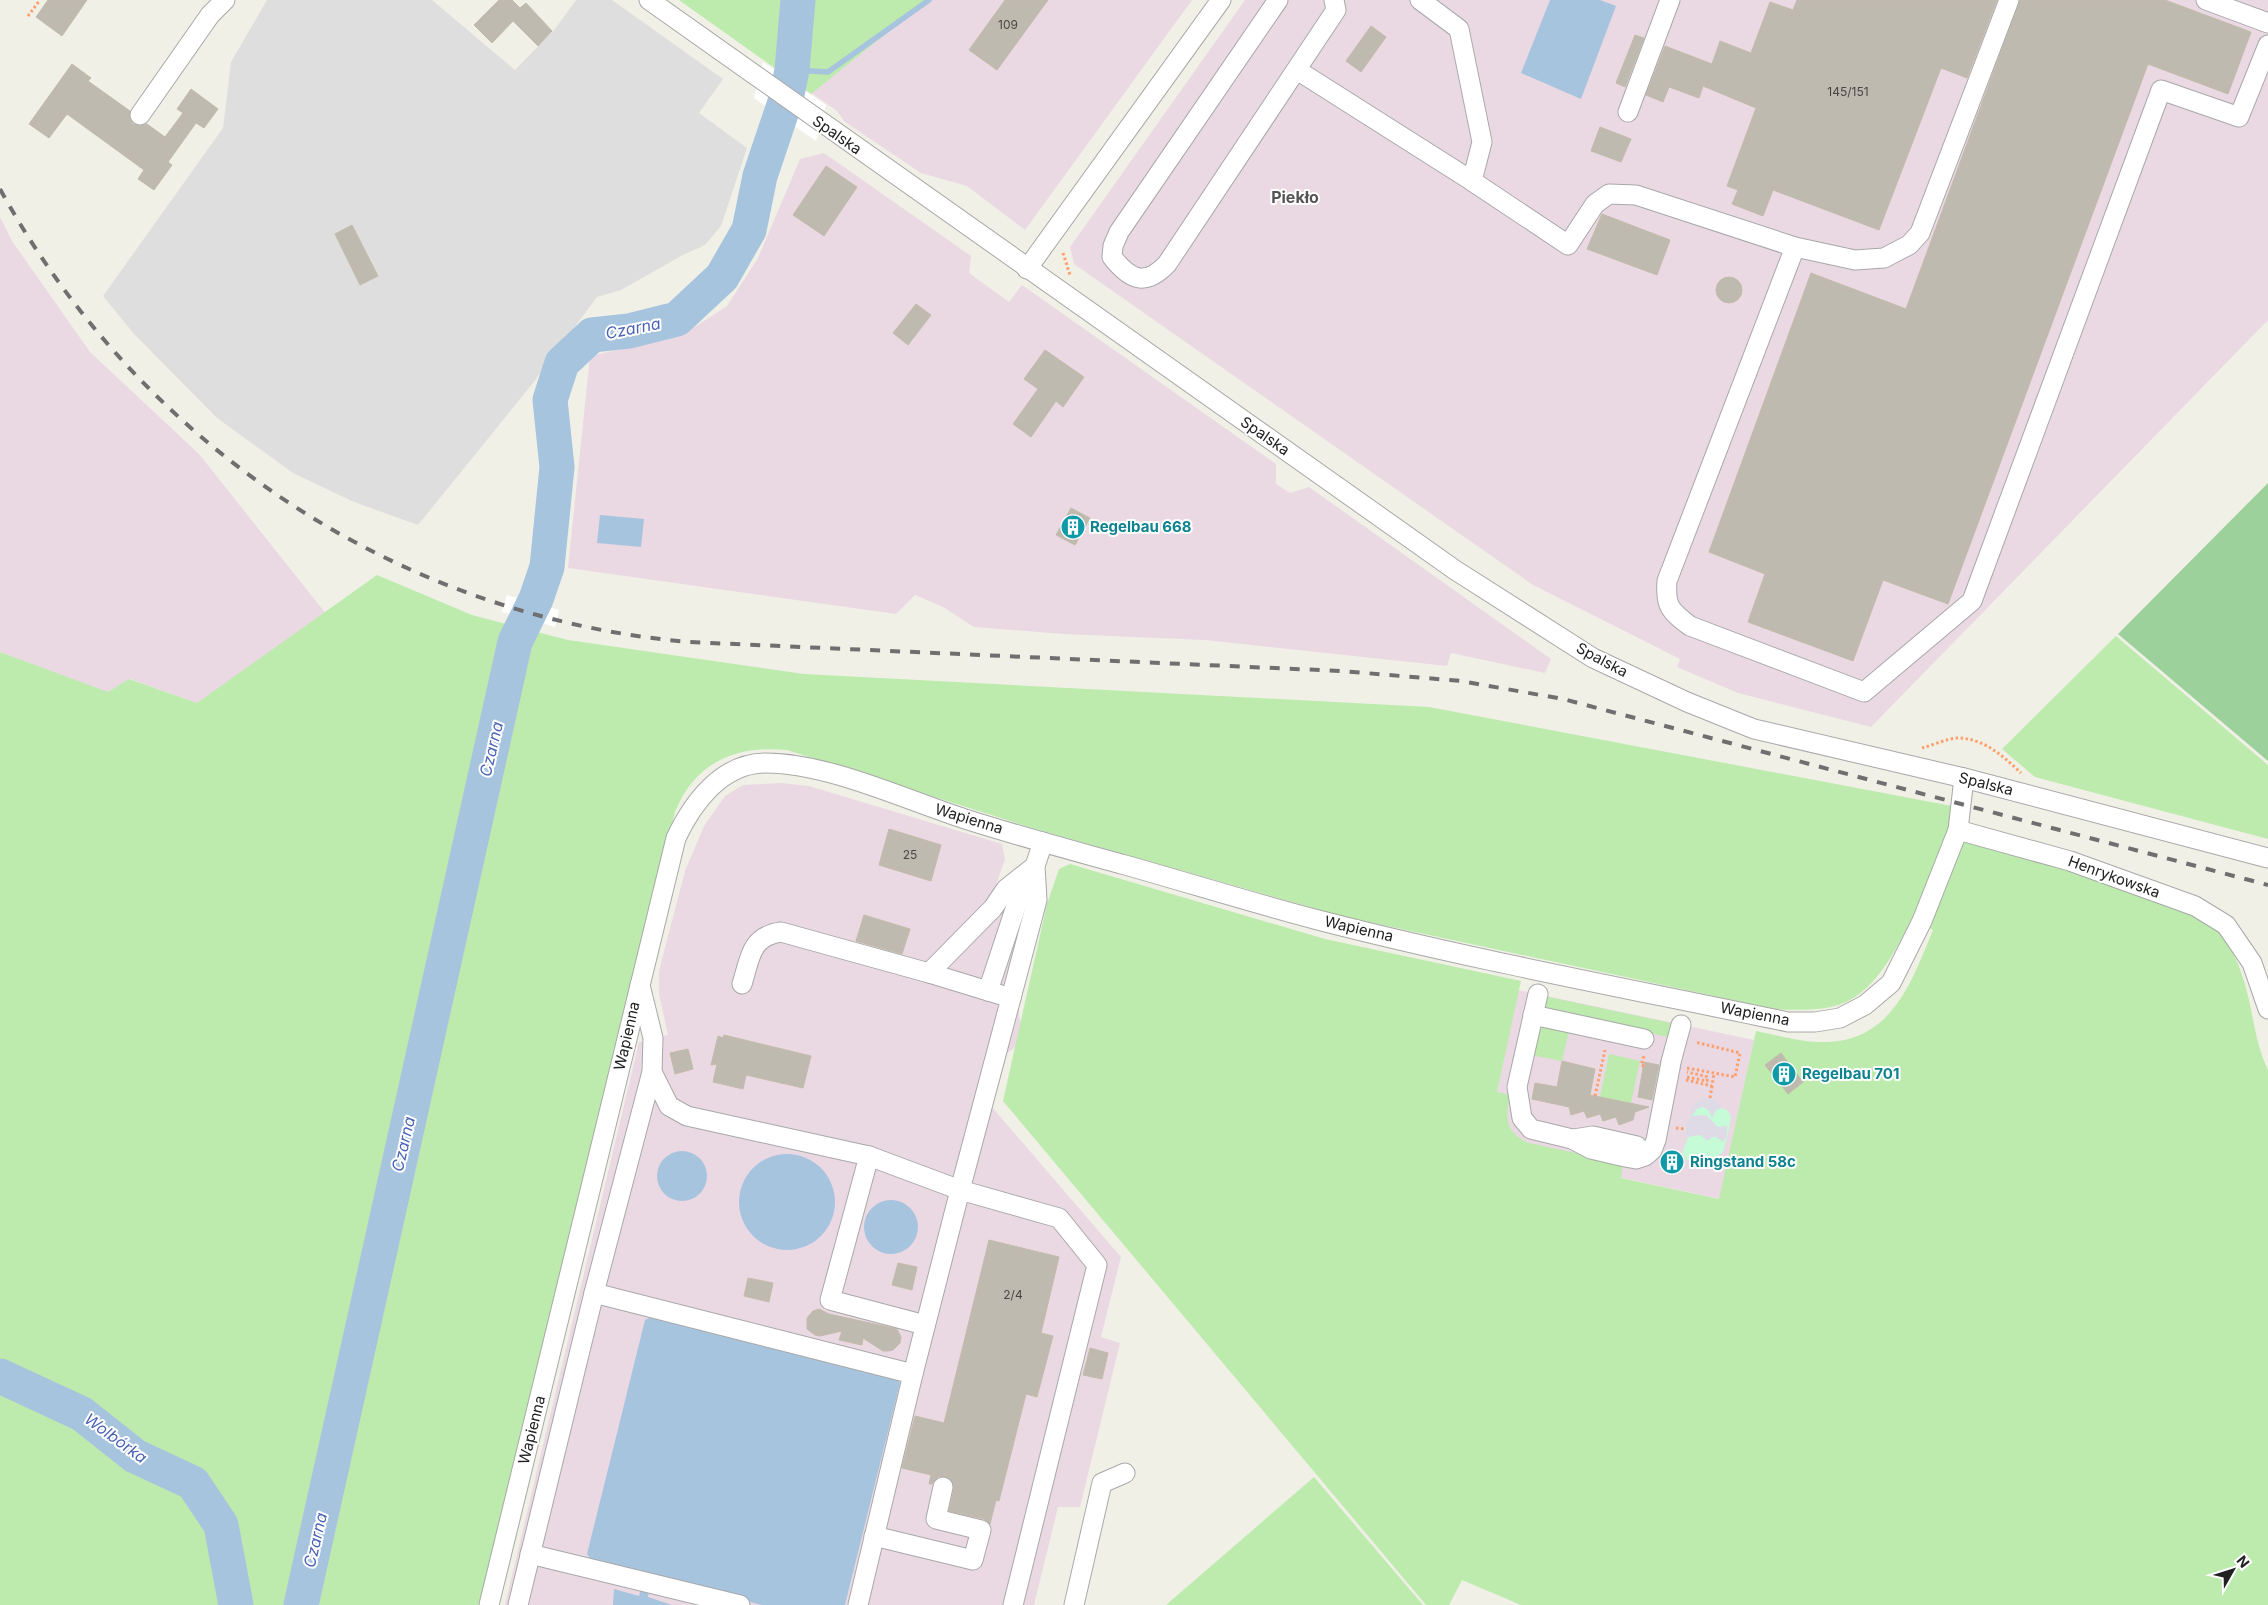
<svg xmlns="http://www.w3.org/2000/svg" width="2268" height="1605" viewBox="0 0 2268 1605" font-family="Inter,sans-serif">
<rect width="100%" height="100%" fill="#f1f0e7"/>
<path fill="#dfdede" d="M267,0H432L515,70L555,29L576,0H612L723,79L699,113L747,148L721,226L705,245L681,256L621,290L597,297L533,383L418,525L354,502L293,473L217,418L134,334L103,296L223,128L231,62Z"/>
<g fill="#ead9e3">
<path d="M680,0H1192L1025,230L967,186L921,173L845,122L837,111Z"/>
<path d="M1245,0H2268V320L1871,727L1738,693L1677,667L1680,659L1533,585L1074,264L1070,247Z"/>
<path d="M824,153L971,256L969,273L1009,302L1022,285L1276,464V484L1290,493L1309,487L1551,659L1545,673L1451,653L1447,666L1205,640L1063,634L974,627L943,607L915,595L896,614L568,568L590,356L681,336L727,306L758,258L800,159Z"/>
<path d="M0,217L12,241L90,352L199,454L327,615L197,703L130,679L108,693L0,652Z"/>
<path d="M781,783L809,786L1002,844L1005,859L996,885L1047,904L1019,996V1016L1027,1038L1005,1055L991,1106L1121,1257L1101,1337L1120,1343L1080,1507H1058L1034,1605H505L639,1042L668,1035L659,994V971L685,871L704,826L725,796L743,785Z"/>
<path d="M1518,990L1754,1040L1720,1199L1485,1148Z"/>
</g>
<g fill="#bcebad">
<path d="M679,0H928L811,94Z"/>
<path d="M377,575L472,615L568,640L804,674L1429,707L1952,806L1949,826C1930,874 1897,976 1850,1000C1828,1012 1799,1010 1775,1009L1345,917L1032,828L787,750C736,745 695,762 675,812L480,1605H0V652L108,692L129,679L197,703Z"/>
<path d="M2116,636L2268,765V839L2035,777L2002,749Z"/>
<path d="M1965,839C2007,851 2205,905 2222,935C2229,946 2237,959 2241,972C2253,1004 2253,1039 2268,1070V1605H1521L1462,1580L1449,1605H1426L1003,1101L1047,904L1059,869L1070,864L1325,939L1521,981L1497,1092L1510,1095C1505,1117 1505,1133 1529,1143L1623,1163L1621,1178L1719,1199L1756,1031C1777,1035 1799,1042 1820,1042C1891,1044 1911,983 1933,930L1929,928Z"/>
<path d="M1544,996L1671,1023L1668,1037L1556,1012L1544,1005Z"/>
<path d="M1546,1026L1569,1031L1562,1061L1530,1055L1539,1029Z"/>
<path d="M1609,1054L1640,1061L1631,1103L1600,1097Z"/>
<path d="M1314,1477L1423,1605H1166Z"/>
</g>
<path fill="#9dd19b" d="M2268,483V761L2118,634Z"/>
<path fill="#c5fbd7" d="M1704,1098L1715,1100L1722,1108L1728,1111L1731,1117C1730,1126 1726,1143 1723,1152L1712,1162L1706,1163L1698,1158L1692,1161L1687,1160L1682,1153L1688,1137L1685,1129C1686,1124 1689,1121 1690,1117C1693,1107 1693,1102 1704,1098Z"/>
<path fill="#dedbe7" d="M1704,1098L1715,1100L1722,1108L1716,1110L1712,1118L1709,1111L1703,1107L1697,1109L1692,1116L1706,1115L1718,1127L1727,1126V1136L1723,1142L1716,1137H1712L1708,1141L1700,1135L1688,1137L1686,1133V1124L1690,1118L1691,1108L1699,1100Z"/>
<g fill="#a7c4df">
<path d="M1550,0H1600L1616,6L1581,99L1521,73Z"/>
<path d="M600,515L644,519L641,547L597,543Z"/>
<circle cx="682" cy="1176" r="25"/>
<circle cx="787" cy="1202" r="48"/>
<circle cx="891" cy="1227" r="27"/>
<path d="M653,1316L895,1376L900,1383L845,1605H762L593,1563L587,1554L645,1320Z"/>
<path d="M641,1588L649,1590L648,1597L672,1605H613L614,1589L639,1596Z"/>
</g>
<g fill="#fff">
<path d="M763,62L826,105L816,141L754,98Z"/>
<path d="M507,595L559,610L555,627L502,612Z"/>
</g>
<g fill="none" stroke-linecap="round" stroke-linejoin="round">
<path stroke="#a7c4df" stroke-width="5.5" d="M792,70L828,72L929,0"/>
<g stroke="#a7c4df" stroke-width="35">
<path d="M0,1376L82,1414L135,1456L193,1483L221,1525L236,1605"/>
<path d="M301,1605L515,642L536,599L547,567L557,467L550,400L562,363L592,335L629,331L677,319L722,277L749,230L760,176L786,99L792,70L798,0"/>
</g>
</g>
<g fill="#bebab0" stroke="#c3bba9">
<path d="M48,0H87L62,36L36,17Z"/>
<path d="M499,0H512L520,8L526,3L552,31L538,46L513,21L492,43L474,25Z"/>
<path d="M1005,0H1048L997,70L969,50Z"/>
<path d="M1797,0H1997L1967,78L1941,68L1879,230L1773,190L1763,216L1732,204L1738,190L1727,186L1756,108L1703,86L1699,98L1669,87L1663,102L1646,95L1665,46L1712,64L1720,41L1751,53L1770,2L1793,10Z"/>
<path d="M2020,0H2165L2251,32L2228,94L2148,64L1948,604L1883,580L1853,661L1748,622L1765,574L1709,552L1811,273L1906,309Z"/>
<path d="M1371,26L1386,37L1361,72L1346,61Z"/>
<path d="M1635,35L1644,38L1625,87L1616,83Z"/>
<path d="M72,64L91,78L88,81L130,111V119L133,124L140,126L147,124L165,137L183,113L177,109L191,89L218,109L204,128L196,123L168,162L172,165L154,190L138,179L144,170L67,114L49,138L29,124Z"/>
<path d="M1600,127L1631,139L1621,162L1591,151Z"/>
<path d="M826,166L857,187L824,236L793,215Z"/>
<path d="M1602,214L1670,240L1657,275L1587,249Z"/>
<path d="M352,225L378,276L360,285L335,234Z"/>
<circle cx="1729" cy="290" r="13"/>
<path d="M916,304L931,315L908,345L893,333Z"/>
<path d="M1045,350L1084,377L1063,407L1056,401L1031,437L1013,424L1038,389L1024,379Z"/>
<path d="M1071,508L1090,518L1075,545L1056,535Z"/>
<path d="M889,829L941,845L931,881L879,865Z"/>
<path d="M864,915L910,929L902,954L856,941Z"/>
<path d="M724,1035L811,1056L803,1088L746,1075L743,1089L713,1082L717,1064L711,1065L718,1036L723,1038Z"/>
<path d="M688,1049L693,1069L675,1074L670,1053Z"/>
<path d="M1781,1053L1803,1082L1788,1094L1765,1065Z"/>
<path d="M1562,1061L1595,1069L1590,1095L1649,1107L1635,1112L1633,1120L1619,1125L1616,1117L1603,1121L1600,1114L1587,1118L1584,1111L1571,1115L1569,1107L1532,1099L1535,1083L1557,1087Z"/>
<path d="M1644,1062L1659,1065L1652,1100L1638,1097Z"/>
<path d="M989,1240L1059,1257L1041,1333L1053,1336L1037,1397L1026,1394L999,1501L996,1500L990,1524L984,1519L949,1511L954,1489L950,1478L939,1476L932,1484H929L931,1475L902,1468L915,1416L944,1423Z"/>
<path d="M898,1263L917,1267L912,1290L892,1285Z"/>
<path d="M748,1278L773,1283L769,1302L744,1296Z"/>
<path d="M819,1309L829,1314L897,1329L901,1337L900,1343L893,1350L888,1351H883L863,1338L862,1345L839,1340L842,1331L820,1336L815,1335L807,1329V1318L813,1311Z"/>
<path d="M1090,1348L1108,1353L1102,1379L1083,1375Z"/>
</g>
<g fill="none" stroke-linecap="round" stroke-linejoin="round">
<defs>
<g id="minor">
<path d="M649,0L1455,570L1593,658L1687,702L1754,729L1964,778L2268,858"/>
<path d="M1278,0L1119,232L1113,246L1112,257C1130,280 1145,287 1167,264L1336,10L1334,0"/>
<path d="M1420,0L1459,29L1482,142L1472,181"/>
<path d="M2206,0L2268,23"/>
<path d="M1297,70L1472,181L1568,245L1595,204L1609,194L1636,195L1795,247L1855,260L1884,258L1909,245L1920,233L2009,0"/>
<path d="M1628,112L1670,0"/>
<path d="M140,115L210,15L225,0"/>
<path d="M1795,247L1667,581C1665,606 1670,611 1690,626L1864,692L1972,601L2161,90L2239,117L2268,45"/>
<path d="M1027,269L1221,0"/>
<path d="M1964,778L1958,830L2070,861L2195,906L2226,925L2252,963L2268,1009"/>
<path d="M929,973L993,908L1006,889L1035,866"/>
<path d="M742,984C750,959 750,936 781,932L929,973L1011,998L960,1190L1059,1218L1097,1265L1013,1605"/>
<path d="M988,991L1020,894L1031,874"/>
<path d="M1538,994L1517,1087L1522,1118L1531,1129L1572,1139L1591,1149L1625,1157L1636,1159L1645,1156L1652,1150L1656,1140L1670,1068"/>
<path d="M1011,998L1037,900L1035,866L1043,842"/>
<path d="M1533,1015L1644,1039"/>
<path d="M1671,1062L1681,1025"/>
<path d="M652,1072L669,1106L687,1116L869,1156L960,1190L913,1374L858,1605"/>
<path d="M1574,1139L1593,1136L1637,1146"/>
<path d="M869,1156L830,1300L925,1325"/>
<path d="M594,1293L913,1374"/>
<path d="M874,1536L973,1560L981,1530L936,1519L943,1487"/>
<path d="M530,1554L740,1605"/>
<path d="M489,1605L676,838C693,802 722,763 766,763C828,763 906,800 965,819C1018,836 1071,850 1125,865C1189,883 1253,903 1318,920C1473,960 1631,989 1788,1022H1815L1840,1018L1865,1005L1891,983L1922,921L1958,830"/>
<path d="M518,1605L594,1293L652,1072L653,1038L640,985"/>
<path d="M1074,1605L1102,1483L1125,1473"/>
</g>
</defs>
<use href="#minor" stroke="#a8a8a8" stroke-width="21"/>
<g stroke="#fca06d" stroke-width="3" stroke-dasharray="2.5 2.5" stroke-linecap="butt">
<path d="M28,16L40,0"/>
<path d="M1063,253L1070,275"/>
<path d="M1922,748C1933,745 1946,739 1957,738C1984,738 2003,756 2021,773"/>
<path d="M1644,1066L1641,1065L1644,1056"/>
<path d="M1687,1068L1735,1077L1740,1053L1695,1042"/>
<path d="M1687,1077L1707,1081L1708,1077L1687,1072"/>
<path d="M1686,1080L1712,1086L1714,1073"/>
<path d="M1595,1096L1605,1050"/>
<path d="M1710,1098L1712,1086"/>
<path d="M1676,1128L1685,1129"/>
</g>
<use href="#minor" stroke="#fff" stroke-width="19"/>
<path stroke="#6f6f6f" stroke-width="4" stroke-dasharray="10 10" stroke-linecap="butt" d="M0,189C140,445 398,617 689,642L1341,671L1461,681L1563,699L2268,885"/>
<defs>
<path id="minor-bridge" d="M1670,1068L1671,1062"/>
</defs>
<use href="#minor-bridge" stroke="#a8a8a8" stroke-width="21" stroke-linecap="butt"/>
<use href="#minor-bridge" stroke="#fff" stroke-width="19"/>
</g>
<defs>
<symbol id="building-disc" viewBox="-11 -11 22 22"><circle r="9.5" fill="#0f9aa8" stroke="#fff"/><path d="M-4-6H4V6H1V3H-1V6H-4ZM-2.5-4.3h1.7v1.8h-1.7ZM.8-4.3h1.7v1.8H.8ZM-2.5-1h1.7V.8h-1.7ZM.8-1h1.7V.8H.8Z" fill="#fff"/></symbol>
</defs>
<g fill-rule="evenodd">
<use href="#building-disc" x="1059" y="513" width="28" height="28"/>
<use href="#building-disc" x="1770" y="1060" width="28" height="28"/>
<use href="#building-disc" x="1658" y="1148" width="28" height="28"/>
</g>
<g text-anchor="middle" stroke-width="4" stroke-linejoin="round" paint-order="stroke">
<g font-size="12" fill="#484745">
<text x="1008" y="29">109</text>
<text x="1848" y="96">145/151</text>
<text x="910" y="859">25</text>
<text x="1013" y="1299">2/4</text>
</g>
<g font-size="15" fill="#212121" stroke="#fff">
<text transform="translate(837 135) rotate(35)" y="5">Spalska</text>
<text transform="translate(1265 436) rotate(35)" y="5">Spalska</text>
<text transform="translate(1602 660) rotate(28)" y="5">Spalska</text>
<text transform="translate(1986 784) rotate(14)" y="5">Spalska</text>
<text transform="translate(969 819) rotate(17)" y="5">Wapienna</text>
<text transform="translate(2114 877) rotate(20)" y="5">Henrykowska</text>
<text transform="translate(1359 929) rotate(13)" y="5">Wapienna</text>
<text transform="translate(1755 1014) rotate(11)" y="5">Wapienna</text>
<text transform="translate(627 1036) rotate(-77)" y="5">Wapienna</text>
<text transform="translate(532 1430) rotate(-76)" y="5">Wapienna</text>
</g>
<g font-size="15" font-weight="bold" fill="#0d838f" stroke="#fff" text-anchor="start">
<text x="1090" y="532">Regelbau 668</text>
<text x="1802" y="1079">Regelbau 701</text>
<text x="1690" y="1167">Ringstand 58c</text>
</g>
<g font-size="16" font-weight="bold" fill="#545454" stroke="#fff">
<text x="1295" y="203">Piekło</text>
</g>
<g font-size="16" font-style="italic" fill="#4a64b3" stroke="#fff">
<text transform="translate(633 328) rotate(-11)" y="6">Czarna</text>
<text transform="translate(491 749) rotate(-77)" y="6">Czarna</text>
<text transform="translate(403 1144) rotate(-77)" y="6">Czarna</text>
<text transform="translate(116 1438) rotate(36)" y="6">Wolbórka</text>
<text transform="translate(315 1540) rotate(-77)" y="6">Czarna</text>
</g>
</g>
<g transform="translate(2233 1570) rotate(51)" stroke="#ffffff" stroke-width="4" paint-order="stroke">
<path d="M0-4L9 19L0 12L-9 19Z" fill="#212121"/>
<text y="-8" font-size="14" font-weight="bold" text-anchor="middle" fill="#212121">N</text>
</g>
</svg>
